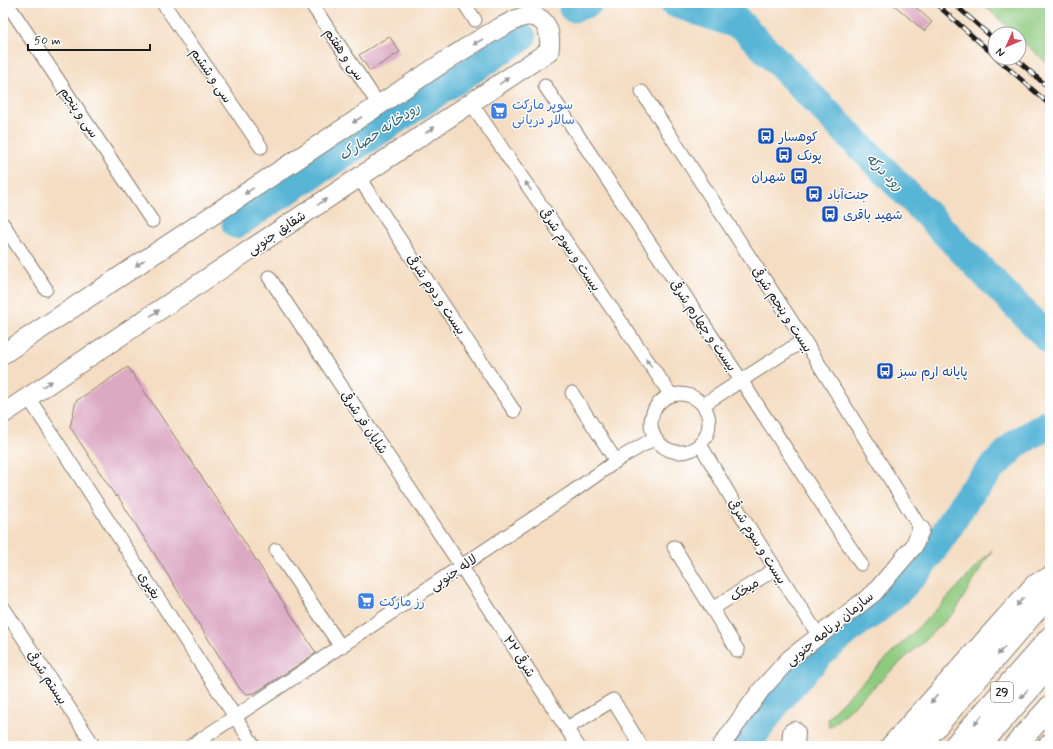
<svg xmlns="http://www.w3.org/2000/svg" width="1053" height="749" viewBox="0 0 1053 749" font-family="Mynerve,'Playpen Sans Arabic',sans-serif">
<rect width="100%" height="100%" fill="#fff"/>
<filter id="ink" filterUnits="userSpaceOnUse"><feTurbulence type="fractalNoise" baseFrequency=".025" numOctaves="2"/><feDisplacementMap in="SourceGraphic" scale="8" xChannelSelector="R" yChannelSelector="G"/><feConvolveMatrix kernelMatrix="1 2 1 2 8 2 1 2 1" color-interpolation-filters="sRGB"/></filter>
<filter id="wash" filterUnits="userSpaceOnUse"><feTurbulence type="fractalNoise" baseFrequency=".012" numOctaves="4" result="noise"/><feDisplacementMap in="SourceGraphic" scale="16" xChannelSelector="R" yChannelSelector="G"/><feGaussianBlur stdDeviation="0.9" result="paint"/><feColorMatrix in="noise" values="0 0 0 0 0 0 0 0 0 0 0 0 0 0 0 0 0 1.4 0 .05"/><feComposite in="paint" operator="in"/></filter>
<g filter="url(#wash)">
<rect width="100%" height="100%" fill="#f4ddc2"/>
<g fill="#8eca7f" stroke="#55734e">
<path d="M982,3H1050V66L1019,38V34H1015Z"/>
<path d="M992,550L954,613L829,728L828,718L837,707L939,607Z"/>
</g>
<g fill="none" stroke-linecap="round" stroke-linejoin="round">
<g stroke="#58b5d6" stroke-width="29">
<path d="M674,3L739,25"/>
<path d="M720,3L1050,340"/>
<path d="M573,8L588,3"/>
<path d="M236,224L522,37"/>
<path d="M746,746L782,695L822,652L852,627L876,610L898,591L920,568L948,528L969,494L991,469L1017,443L1050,423"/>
</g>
</g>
<g id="blocks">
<g fill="#dca9c3">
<path d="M892,3H911L932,22L924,31Z"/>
<path d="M389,36L400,52L370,71L359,55Z"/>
<path d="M128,367L218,501L316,653L255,693L247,694L240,689L117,495L116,497L70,427L76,401Z"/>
</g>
</g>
</g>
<g filter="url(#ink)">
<use href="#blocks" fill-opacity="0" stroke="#887c6f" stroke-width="1"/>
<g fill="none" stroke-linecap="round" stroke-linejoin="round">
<defs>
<g id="minor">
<path d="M7,3L152,221"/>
<path d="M163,3L261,147"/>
<path d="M311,3L379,105"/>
<path d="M464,3L475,20"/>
<path d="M545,86L741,380L861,564"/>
<path d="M642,92L804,340L921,529"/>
<path d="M471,103L671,395"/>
<path d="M359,178L514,411"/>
<path d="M3,224L46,289"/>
<path d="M269,277L461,566L578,746"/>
<path d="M572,393L616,461"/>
<circle cx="680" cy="423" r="29"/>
<path d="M28,397L254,746"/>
<path d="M703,405L804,340"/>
<path d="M700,444L743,518L819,636"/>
<path d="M674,547L738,651"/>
<path d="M276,550L341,647"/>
<path d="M3,607L94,746"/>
<path d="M712,609L775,569"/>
<path d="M567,728L613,700L641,746"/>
<path d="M191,746L568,495L622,457L655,438"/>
</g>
<path id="tertiary" d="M721,746L761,690L789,659L874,593L914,546L921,529"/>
<path id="secondary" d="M3,354L450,58C465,49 516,15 529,16C549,17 551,36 549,51L3,414"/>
<g id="trunk">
<path d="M793,746L794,733"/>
<path d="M892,746L1035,586L1050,578"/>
<path d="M919,746L1040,605L1050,587"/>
<path d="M955,746L1050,638"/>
<path d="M979,746L1050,665"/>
<path d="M1015,746L1050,707"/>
<path d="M1049,746L1050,745"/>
</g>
</defs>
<use href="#minor" stroke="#887c6f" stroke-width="15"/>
<use href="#tertiary" stroke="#887c6f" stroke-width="19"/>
<use href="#secondary" stroke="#887c6f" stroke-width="21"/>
<use href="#trunk" stroke="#887c6f" stroke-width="24"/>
<use href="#minor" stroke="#fff" stroke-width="13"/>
<use href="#tertiary" stroke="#fff" stroke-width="17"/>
<use href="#secondary" stroke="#fff" stroke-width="19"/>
<use href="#trunk" stroke="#fff" stroke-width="22"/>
<defs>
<g id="rail">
<path d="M935,3L995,56"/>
<path d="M953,3L995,40"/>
<path d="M997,58L1050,105"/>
<path d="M1015,58L1050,89"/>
</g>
</defs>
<use href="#rail" stroke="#1c1c1c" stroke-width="4.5"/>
<use href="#rail" stroke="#fff" stroke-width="3" stroke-dasharray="9" stroke-linecap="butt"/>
</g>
<defs><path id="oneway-solid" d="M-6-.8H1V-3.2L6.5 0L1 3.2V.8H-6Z"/></defs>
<g fill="#999">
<use href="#oneway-solid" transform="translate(478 42) rotate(149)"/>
<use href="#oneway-solid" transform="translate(504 81) rotate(-34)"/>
<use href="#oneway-solid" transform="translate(357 120) rotate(147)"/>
<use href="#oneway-solid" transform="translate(430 130) rotate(-34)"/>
<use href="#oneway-solid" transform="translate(528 186) rotate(-124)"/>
<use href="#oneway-solid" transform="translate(249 191) rotate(146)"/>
<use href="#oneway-solid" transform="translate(322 202) rotate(-34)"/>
<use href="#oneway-solid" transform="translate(140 263) rotate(146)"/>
<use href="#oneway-solid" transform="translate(155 313) rotate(-34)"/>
<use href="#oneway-solid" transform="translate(649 363) rotate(-124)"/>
<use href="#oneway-solid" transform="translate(47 384) rotate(-34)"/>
<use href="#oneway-solid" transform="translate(1020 602) rotate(132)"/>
<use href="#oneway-solid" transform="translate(1001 651) rotate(131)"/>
<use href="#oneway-solid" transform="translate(1024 694) rotate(131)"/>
<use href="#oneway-solid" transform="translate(934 699) rotate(132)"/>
<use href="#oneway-solid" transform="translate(978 720) rotate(131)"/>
</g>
</g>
<defs>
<symbol id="supermarket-square" viewBox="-11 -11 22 22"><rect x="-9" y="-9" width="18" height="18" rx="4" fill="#3f7fe0" stroke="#fff"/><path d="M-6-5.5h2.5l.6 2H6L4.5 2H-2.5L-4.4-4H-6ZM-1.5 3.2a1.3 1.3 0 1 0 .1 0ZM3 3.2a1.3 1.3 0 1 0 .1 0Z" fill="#fff"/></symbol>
<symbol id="bus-square" viewBox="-11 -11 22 22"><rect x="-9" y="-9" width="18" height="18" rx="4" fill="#1a4fb4" stroke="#fff"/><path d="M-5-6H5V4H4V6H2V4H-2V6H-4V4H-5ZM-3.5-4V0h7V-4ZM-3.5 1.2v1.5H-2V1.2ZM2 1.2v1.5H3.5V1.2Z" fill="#fff"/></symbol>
</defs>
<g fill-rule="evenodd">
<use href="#supermarket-square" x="489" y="101" width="20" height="20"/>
<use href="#bus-square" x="756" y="126" width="20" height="20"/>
<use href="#bus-square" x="774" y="145" width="20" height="20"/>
<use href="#bus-square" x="789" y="166" width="20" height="20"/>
<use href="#bus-square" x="804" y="184" width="20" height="20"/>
<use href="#bus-square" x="820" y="204" width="20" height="20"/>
<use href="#bus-square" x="875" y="361" width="20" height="20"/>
<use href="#supermarket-square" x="356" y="591" width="20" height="20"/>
</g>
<g text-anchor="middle" stroke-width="3" stroke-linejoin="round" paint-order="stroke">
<rect fill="#fff" stroke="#606060" stroke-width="1" x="991" y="682" width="22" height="20" rx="3"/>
<g font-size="12" font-weight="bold" fill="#1c1c1c">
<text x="1002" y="696">29</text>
</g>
<g font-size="13" fill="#1c1c1c" stroke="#fff">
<text transform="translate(345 54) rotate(56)" y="5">سی و هفتم</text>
<text transform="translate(212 75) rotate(56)" y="5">سی و ششم</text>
<text transform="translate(80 112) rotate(56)" y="5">سی و پنجم</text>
<text transform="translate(276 232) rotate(-34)" y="5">شقایق جنوبی</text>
<text transform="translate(571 249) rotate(56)" y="5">بیست و سوم شرقی</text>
<text transform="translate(437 294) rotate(56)" y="5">بیست و دوم شرقی</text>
<text transform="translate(783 309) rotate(57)" y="5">بیست و پنجم شرقی</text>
<text transform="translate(704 325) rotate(56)" y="5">بیست و چهارم شرقی</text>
<text transform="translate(365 422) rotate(56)" y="5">شایان فر شرقی</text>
<text transform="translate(758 541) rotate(58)" y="5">بیست و سوم شرقی</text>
<text transform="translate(453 572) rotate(-34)" y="5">لاله جنوبی</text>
<text transform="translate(150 585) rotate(57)" y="5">بغیری</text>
<text transform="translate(744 589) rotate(-33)" y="5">میخک</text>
<text transform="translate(829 628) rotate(-39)" y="5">سازمان برنامه جنوبی</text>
<text transform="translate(520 656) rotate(57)" y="5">۲۲ شرقی</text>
<text transform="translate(48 677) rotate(57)" y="5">بیستم شرقی</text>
</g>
<g font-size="13" fill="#366cbe" stroke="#fff" text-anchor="start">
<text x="512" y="109">سوپر مارکت<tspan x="512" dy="15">سالار دریانی</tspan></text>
<text x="379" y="606">رز مارکت</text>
</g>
<g font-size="13" fill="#164399" stroke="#fff" text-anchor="start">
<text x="779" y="141">کوهسار</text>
<text x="797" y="160">پونک</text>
<text x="786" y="181" text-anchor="end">شهران</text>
<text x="827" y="199">جنت‌آباد</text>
<text x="843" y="219">شهید باقری</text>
<text x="898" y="376">پایانه ارم سبز</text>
</g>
<g font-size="14" font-style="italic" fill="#376170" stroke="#fff">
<text transform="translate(379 131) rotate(-33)" y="5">رودخانه حصارک</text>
<text transform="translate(885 172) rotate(46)" y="5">رود درکه</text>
</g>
</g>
<rect width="1053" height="749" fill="none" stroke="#fff" stroke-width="16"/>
<g transform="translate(1007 46) rotate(225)"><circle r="19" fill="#ffffff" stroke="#a4a4a4"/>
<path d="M0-3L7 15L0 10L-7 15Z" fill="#d1495b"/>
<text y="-6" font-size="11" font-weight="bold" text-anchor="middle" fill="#1c1c1c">N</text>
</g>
<path d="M28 44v6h122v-6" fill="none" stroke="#1c1c1c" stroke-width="2"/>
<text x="34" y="44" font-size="12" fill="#1c1c1c" stroke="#ffffff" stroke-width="3" paint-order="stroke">50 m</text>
</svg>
